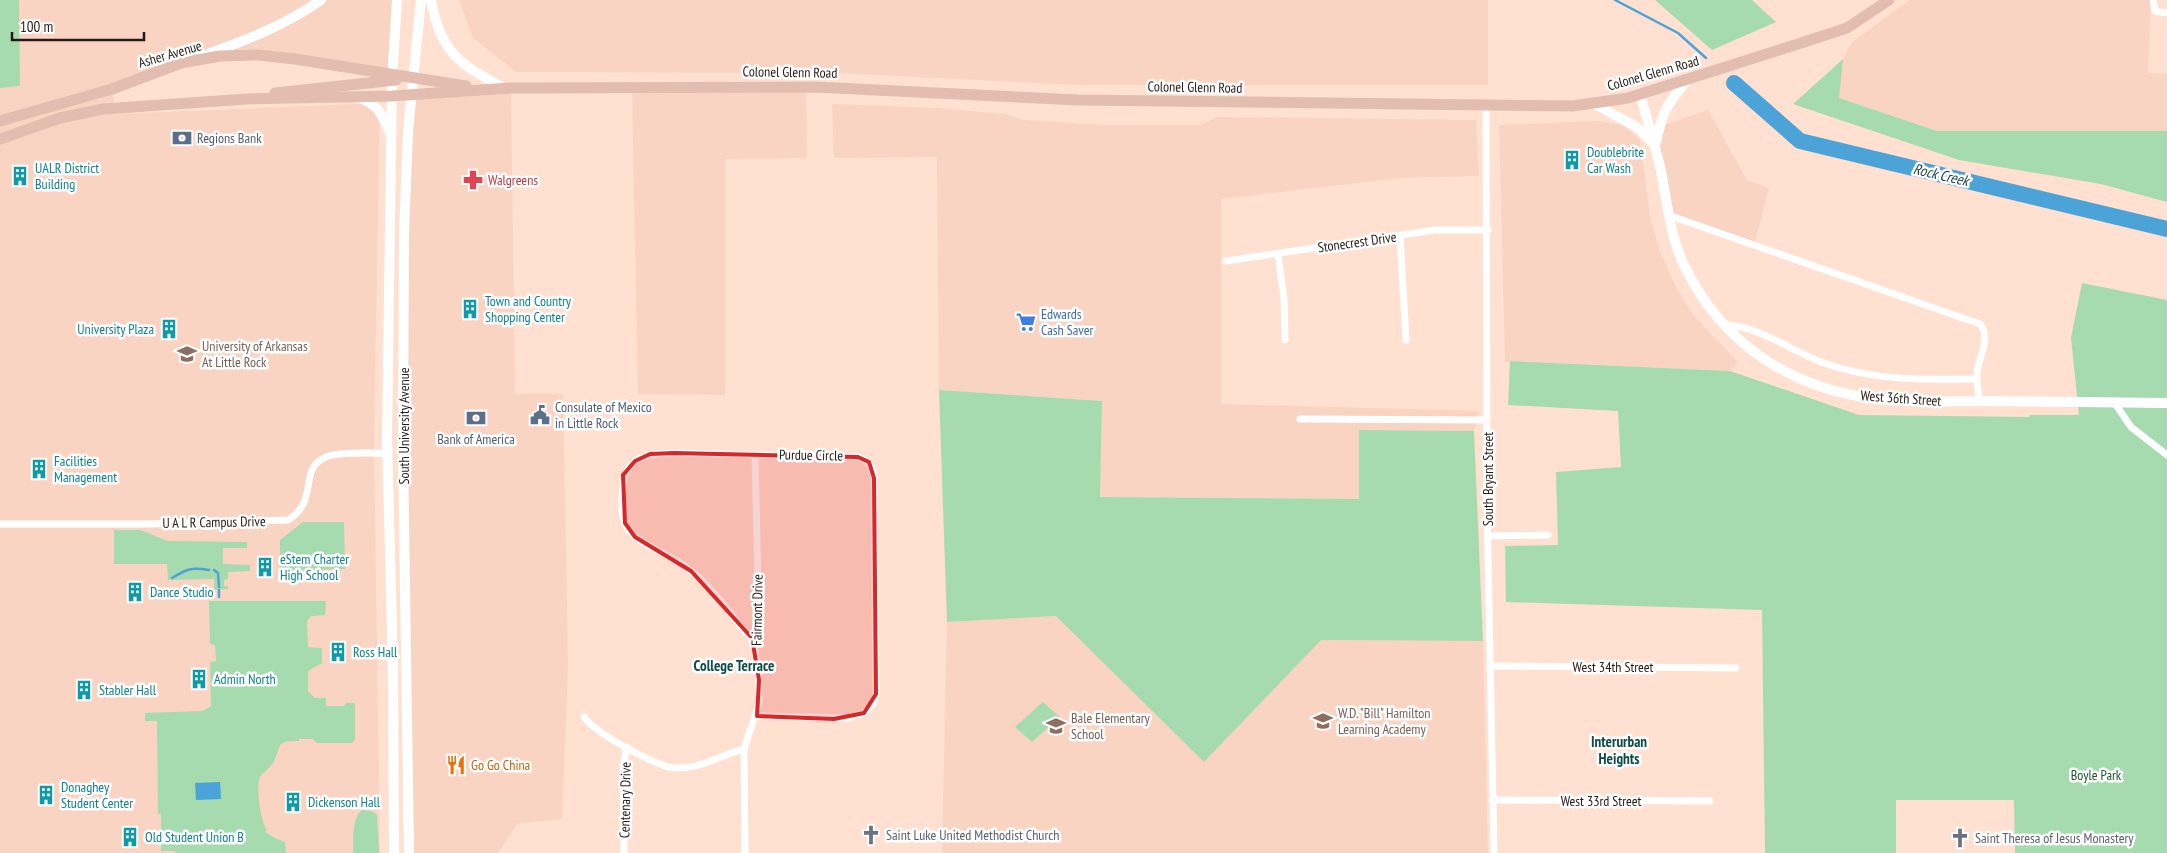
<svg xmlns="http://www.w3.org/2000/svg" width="2167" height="853" viewBox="0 0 2167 853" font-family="'PT Sans Narrow',sans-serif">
<rect width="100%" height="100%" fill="#ffe0d1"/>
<g fill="#fad4c2">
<path d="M0,0H399L392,74L220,56L112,89L116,114L380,103L374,443L380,853H0Z"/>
<path d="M459,0H1488V85H1078L837,73L516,72L473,38Z"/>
<path d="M1910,0H2151L2148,73L2167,74V131L1940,132L1838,98L1843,59L1852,42Z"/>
<path d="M632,87H806L807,158L725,159V395L638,394Z"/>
<path d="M511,88L515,394H563L568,665L562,819L518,823L498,853H409L404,280L411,95Z"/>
<path d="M832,104L938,108L1005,114L1024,120L1103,125H1200L1218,117L1476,120L1479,176L1399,178L1221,199V404L1479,411L1474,431L1359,430V499L1100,497L1102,401L939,390L937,157L834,158Z"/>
<path d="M1708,110L1747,180L1769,188L1754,245L1668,215L1655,147L1659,127Z"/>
<path d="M1599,121L1623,125L1640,140L1650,217L1660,252L1677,289L1694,316L1738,362L1730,371L1505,361L1499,125Z"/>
<path d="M1056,616L1321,640L1483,641L1488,853H942L947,622Z"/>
</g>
<g fill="#a6dbaf">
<path d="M0,0H19L20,86L0,88Z"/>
<path d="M1655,0H1752L1776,22L1712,50Z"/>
<path d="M1843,59L1839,98L1937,131H2167V202L2101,184L1959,160L1793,104Z"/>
<path d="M2082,283L2167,300V853H2015L2014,800H1896V853H1765L1762,610L1506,602L1505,546L1558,545L1556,472L1621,467L1618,411L1508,405L1510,361L1730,371L1859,415L2029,417L2030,415H2079L2071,338Z"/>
<path d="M939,390L1102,401L1100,497L1359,499V430L1474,431L1483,641L1321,640L1204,762L1056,616L947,622Z"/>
<path d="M303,522H344L345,569L280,570V540Z"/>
<path d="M114,530H140L168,541L247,542V548H223V564L250,565V571L228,572V579L224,580V586H228V589L214,590V579L168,580L167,564H114Z"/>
<path d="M209,601H326L325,615L311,616L307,621L308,647L322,648V663L308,671V691L315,698H326V706H344L346,703H355V740L352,743H317L313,739H299V741C278,741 281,743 275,759C273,766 264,771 260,777C256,787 260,821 267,830L265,832L275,838L285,842L286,853H176L175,851H161V814H158L157,721H145V713L203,711L211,706L210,662L216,661L215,645L210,644Z"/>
<path d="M1043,702L1060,717L1032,742L1015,727Z"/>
<path d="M362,810L372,811L377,815L379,853H353C354,841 351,818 362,810Z"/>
</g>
<path fill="#4ba3d7" d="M220,782L221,799L196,800L195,783Z"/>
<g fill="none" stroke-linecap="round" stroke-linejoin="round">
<g stroke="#4ba3d7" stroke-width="2.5">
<path d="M1615,0L1678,33L1706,58"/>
<path d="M214,570L218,573L219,587"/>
<path d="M172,578C187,569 191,567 209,570"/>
<path d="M219,590V597"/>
</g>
<path stroke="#4ba3d7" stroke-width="16" d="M1734,83L1800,141L2167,229"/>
<g stroke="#fff" stroke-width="7">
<path d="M2153,0L2155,11L2167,13"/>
<path d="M1486,105L1487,503L1494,853"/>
<path d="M1668,215L1980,324C1992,338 1978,357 1977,373C1976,383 1979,392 1979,401"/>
<path d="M1400,236L1406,340"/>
<path d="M1278,254L1284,299L1285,340"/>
<path d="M1226,261L1435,230H1488"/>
<path d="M1724,325C1759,325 1792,352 1824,363C1873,381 1926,380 1977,379"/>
<path d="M2114,402L2131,427L2167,455"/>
<path d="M1300,419L1487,420"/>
<path d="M0,524H148L288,520C321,500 296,466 329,456C346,451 369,454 387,453"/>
<path d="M1488,536L1548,535"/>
<path d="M754,642C751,637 746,633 742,628C726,606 707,582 685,566C669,554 639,545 628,529C622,520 622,510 622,500C622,460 637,454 674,453L858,457C869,461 873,467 874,478L876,694L873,704L864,713L848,718L757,716"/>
<path d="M1490,666L1736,668"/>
<path d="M584,717C596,734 647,760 668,767C696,772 718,756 744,749"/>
<path d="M1492,800L1710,801"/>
<path d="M624,853L623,765L627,747"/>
<path d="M745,853L744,749L759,704V680L754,642L758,628V585L755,455"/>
</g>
<g stroke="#fff" stroke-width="10">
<path d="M431,0C436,29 446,53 471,69C481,76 492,80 502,88"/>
<path d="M202,56C244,41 284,26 321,0"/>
<path d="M1640,94C1647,119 1655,145 1661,171C1667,202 1670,236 1684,265C1722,344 1791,389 1877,399C1913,403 1950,401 1986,401C2046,402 2107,402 2167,403"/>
<path d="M358,97C379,105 381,113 390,133"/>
<path d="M1595,104L1638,128L1652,142"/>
<path d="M1656,143C1662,111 1668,103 1689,78"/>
<path d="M394,853L393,670L387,437L392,80L397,0"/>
<path d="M409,853L403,453L404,234L408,131L421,0"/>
</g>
<g stroke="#e3beb0" stroke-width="11">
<path d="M275,93L396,80"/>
<path d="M0,121L112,89L181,63L220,56L258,55L295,59L466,86"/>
<path d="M0,139L60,118L103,109L247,99L392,96L511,88L815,87L1078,100L1573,106L1628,98L1798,44L1847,28L1889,0"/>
</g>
</g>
<path fill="#d62828" fill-opacity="0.2" stroke="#d62828" stroke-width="4" stroke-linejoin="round" d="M674,453L858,457L869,462L874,478L876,694L864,713L834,719L757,716L759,680L752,638L691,571L635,537L625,523L623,475L635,461L650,454Z"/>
<defs>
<symbol id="bank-bare" viewBox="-9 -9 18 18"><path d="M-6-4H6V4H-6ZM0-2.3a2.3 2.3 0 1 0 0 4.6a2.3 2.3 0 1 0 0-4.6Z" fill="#5c6f8a" stroke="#fff" stroke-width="2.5" paint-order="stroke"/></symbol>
<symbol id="building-bare" viewBox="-9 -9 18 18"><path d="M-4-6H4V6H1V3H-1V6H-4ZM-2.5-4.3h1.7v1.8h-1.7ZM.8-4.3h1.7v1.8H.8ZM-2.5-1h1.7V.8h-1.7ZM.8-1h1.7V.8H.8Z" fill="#0f9aa8" stroke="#fff" stroke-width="2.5" paint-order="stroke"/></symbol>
<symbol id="pharmacy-bare" viewBox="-9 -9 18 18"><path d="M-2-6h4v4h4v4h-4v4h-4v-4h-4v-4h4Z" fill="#e0444e" stroke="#fff" stroke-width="2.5" paint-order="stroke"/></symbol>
<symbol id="supermarket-bare" viewBox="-9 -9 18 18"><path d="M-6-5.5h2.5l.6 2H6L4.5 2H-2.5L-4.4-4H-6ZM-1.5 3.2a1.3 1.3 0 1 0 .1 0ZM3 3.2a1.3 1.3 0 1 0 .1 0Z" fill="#3f7fe0" stroke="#fff" stroke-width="2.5" paint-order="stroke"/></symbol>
<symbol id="university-bare" viewBox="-9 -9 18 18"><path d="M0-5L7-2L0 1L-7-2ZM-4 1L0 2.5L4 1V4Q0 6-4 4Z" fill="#8d6e63" stroke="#fff" stroke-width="2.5" paint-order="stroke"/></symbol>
<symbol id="civic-bare" viewBox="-9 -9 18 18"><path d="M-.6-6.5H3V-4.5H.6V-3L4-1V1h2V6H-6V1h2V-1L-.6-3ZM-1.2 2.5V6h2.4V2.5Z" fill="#5c6f8a" stroke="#fff" stroke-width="2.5" paint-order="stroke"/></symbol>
<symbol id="school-bare" viewBox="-9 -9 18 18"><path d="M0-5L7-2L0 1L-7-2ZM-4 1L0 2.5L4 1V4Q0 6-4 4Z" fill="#8d6e63" stroke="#fff" stroke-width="2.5" paint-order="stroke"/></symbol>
<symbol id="restaurant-bare" viewBox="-9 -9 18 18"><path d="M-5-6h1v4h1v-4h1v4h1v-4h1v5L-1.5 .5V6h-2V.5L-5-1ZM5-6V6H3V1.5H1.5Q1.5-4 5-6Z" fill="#e8710a" stroke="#fff" stroke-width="2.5" paint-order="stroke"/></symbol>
<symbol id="church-bare" viewBox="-9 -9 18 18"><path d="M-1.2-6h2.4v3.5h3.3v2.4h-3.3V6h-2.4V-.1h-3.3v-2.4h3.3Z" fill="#6b7280" stroke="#fff" stroke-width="2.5" paint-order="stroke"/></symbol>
</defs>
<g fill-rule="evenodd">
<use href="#bank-bare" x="168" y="124" width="28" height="28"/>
<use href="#building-bare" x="1558" y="146" width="28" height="28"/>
<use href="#building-bare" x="6" y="162" width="28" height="28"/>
<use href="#pharmacy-bare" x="459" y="166" width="28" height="28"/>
<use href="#building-bare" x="456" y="295" width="28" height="28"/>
<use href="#supermarket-bare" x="1012" y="308" width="28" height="28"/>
<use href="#building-bare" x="155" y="315" width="28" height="28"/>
<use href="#university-bare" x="173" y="340" width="28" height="28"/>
<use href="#civic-bare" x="526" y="401" width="28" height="28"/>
<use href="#bank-bare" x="462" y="404" width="28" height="28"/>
<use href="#building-bare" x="25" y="455" width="28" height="28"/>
<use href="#building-bare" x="251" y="553" width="28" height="28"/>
<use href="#building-bare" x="121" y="578" width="28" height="28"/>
<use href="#building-bare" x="324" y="638" width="28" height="28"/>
<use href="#building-bare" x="185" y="665" width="28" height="28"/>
<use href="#building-bare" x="70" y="676" width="28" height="28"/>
<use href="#school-bare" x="1309" y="707" width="28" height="28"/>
<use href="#school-bare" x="1042" y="712" width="28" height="28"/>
<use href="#restaurant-bare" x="442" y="751" width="28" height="28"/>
<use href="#building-bare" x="32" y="781" width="28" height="28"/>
<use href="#building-bare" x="279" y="788" width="28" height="28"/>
<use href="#church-bare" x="857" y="821" width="28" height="28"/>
<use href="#building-bare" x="116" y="823" width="28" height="28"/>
<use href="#church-bare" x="1946" y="824" width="28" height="28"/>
</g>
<g text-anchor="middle" stroke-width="5" stroke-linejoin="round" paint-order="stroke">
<g font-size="14" fill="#251a15" stroke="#fff">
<text transform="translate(170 54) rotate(-16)" y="5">Asher Avenue</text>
<text transform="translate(790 72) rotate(1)" y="5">Colonel Glenn Road</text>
<text transform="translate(1653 73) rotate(-16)" y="5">Colonel Glenn Road</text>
<text transform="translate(1195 87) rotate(1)" y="5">Colonel Glenn Road</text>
<text transform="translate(1357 242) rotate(-8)" y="5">Stonecrest Drive</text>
<text transform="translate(1901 398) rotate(4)" y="5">West 36th Street</text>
<text transform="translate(404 426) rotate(-90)" y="5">South University Avenue</text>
<text transform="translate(811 455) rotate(1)" y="5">Purdue Circle</text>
<text transform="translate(1488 479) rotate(-90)" y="5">South Bryant Street</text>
<text transform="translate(214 522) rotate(-1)" y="5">U A L R Campus Drive</text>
<text transform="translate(757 610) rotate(-89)" y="5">Fairmont Drive</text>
<text x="1613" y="672">West 34th Street</text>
<text transform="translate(625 800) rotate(-89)" y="5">Centenary Drive</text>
<text x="1601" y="806">West 33rd Street</text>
</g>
<g font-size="14" fill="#4e5e75" stroke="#fff" text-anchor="start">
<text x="197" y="143">Regions Bank</text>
<text x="555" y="412">Consulate of Mexico<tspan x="555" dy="16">in Little Rock</tspan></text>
<text x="476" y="444" text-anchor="middle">Bank of America</text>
</g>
<g font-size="14" fill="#0d838f" stroke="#fff" text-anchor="start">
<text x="1587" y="157">Doublebrite<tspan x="1587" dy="16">Car Wash</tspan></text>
<text x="35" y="173">UALR District<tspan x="35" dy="16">Building</tspan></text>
<text x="485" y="306">Town and Country<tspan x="485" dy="16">Shopping Center</tspan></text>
<text x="154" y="334" text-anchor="end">University Plaza</text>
<text x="54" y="466">Facilities<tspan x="54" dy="16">Management</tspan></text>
<text x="280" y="564">eStem Charter<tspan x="280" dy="16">High School</tspan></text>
<text x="150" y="597">Dance Studio</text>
<text x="353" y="657">Ross Hall</text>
<text x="214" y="684">Admin North</text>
<text x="99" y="695">Stabler Hall</text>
<text x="61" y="792">Donaghey<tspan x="61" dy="16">Student Center</tspan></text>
<text x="308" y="807">Dickenson Hall</text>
<text x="145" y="842">Old Student Union B</text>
</g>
<g font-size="14" fill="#be3a42" stroke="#fff" text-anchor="start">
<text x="488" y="185">Walgreens</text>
</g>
<g font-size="14" fill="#366cbe" stroke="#fff" text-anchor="start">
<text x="1041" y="319">Edwards<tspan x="1041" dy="16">Cash Saver</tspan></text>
</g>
<g font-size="14" fill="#785e54" stroke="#fff" text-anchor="start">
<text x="202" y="351">University of Arkansas<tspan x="202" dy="16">At Little Rock</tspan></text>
<text x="1338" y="718">W.D. "Bill" Hamilton<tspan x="1338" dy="16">Learning Academy</tspan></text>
<text x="1071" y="723">Bale Elementary<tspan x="1071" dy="16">School</tspan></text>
</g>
<g font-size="14" fill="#c56008" stroke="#fff" text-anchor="start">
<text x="471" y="770">Go Go China</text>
</g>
<g font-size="14" fill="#1f552e" stroke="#fff">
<text x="2096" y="780">Boyle Park</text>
</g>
<g font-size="14" fill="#5b616d" stroke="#fff" text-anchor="start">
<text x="886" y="840">Saint Luke United Methodist Church</text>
<text x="1975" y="843">Saint Theresa of Jesus Monastery</text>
</g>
<g font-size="15" font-style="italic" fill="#183e54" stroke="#fff">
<text transform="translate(1941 175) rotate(13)" y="5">Rock Creek</text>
</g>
<g font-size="15" font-weight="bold" fill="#0d4b46" stroke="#fff">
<text x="734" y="671">College Terrace</text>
<text x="1619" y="747">Interurban<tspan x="1619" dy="17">Heights</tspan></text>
</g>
</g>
<path d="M12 32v8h132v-8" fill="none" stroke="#251a15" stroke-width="2.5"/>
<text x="20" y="32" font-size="15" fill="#251a15" stroke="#ffffff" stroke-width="4" paint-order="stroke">100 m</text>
</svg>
